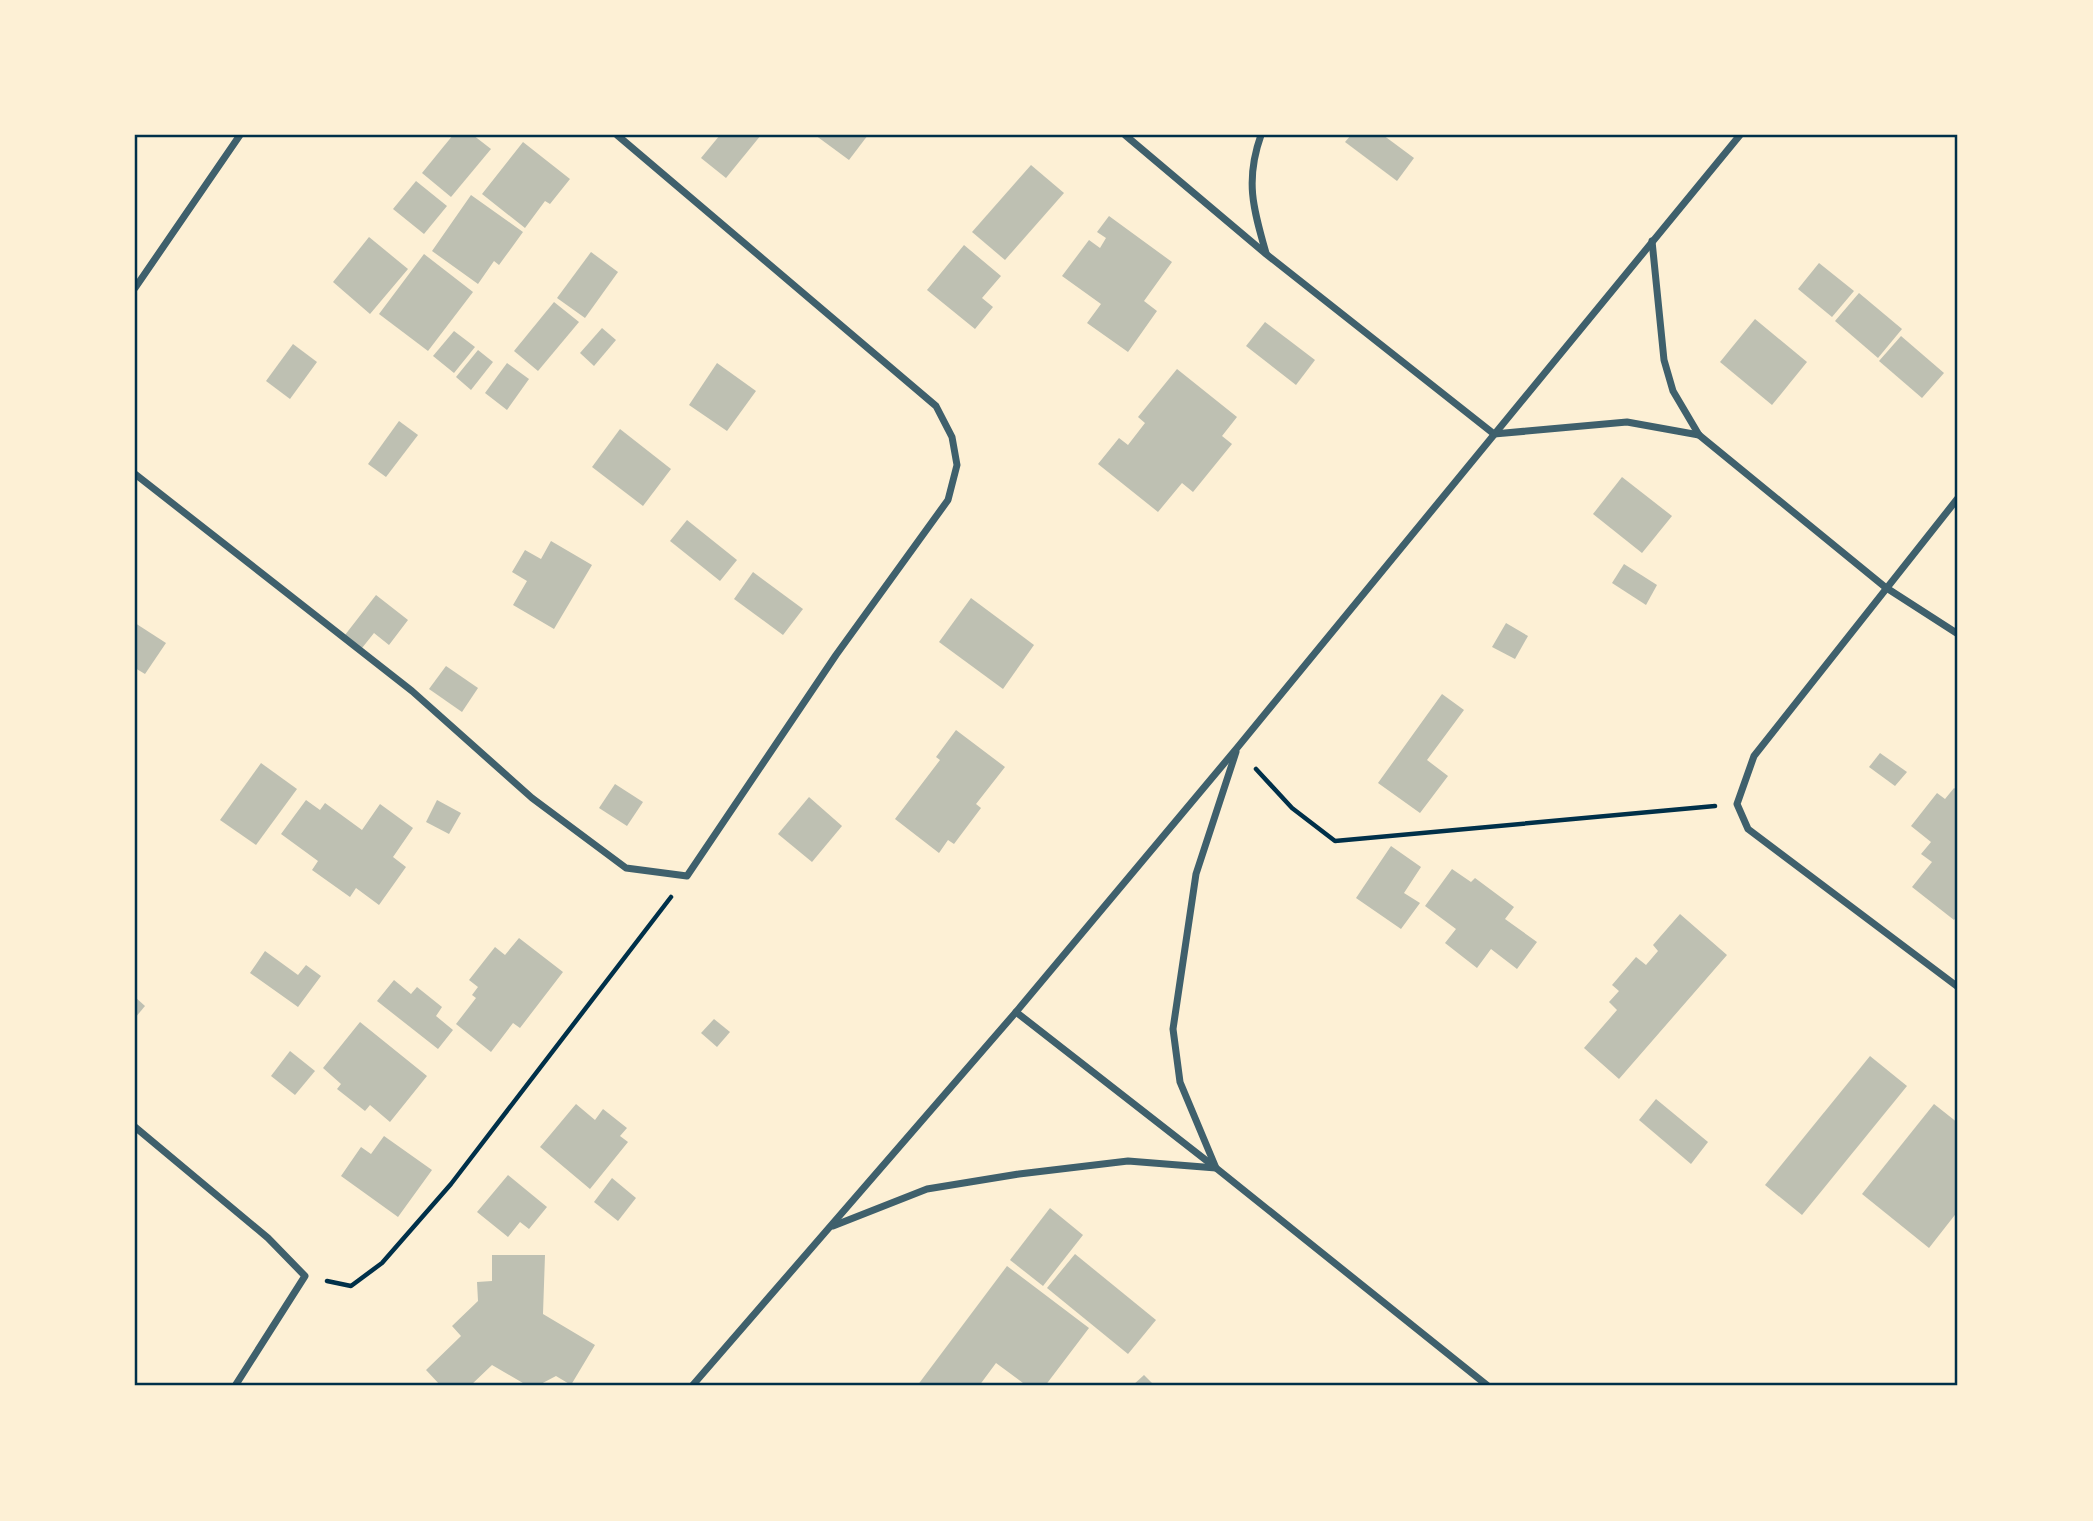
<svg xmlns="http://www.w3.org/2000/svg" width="2093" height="1521" viewBox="0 0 2093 1521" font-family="Commissioner,sans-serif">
<rect width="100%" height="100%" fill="#fdf0d5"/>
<g fill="#bec0b2">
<path d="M453,135H473L491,149L451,197L422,173Z"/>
<path d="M720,135H761L726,178L701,158Z"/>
<path d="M815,135H868L849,160Z"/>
<path d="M1351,135H1383L1414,158L1397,181L1345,142Z"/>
<path d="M523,142L570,179L550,204L545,201L525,228L482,194Z"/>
<path d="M1031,165L1064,193L1005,260L972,232Z"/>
<path d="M416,181L447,206L424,234L393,209Z"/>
<path d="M471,195L523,232L499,265L494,261L478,284L432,251Z"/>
<path d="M1109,216L1172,262L1144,301L1157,311L1128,352L1087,323L1101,304L1062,276L1089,240L1100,248L1106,238L1097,232Z"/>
<path d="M369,237L408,269L370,314L333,282Z"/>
<path d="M964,245L1001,276L982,298L993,307L975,329L927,290Z"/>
<path d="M591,252L618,272L585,318L557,298Z"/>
<path d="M424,254L473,292L428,351L379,314Z"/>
<path d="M1819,263L1854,291L1832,317L1798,289Z"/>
<path d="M1859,293L1902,329L1878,358L1835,321Z"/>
<path d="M554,302L579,322L538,371L514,351Z"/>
<path d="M1755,319L1807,362L1772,405L1720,362Z"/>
<path d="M1265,322L1315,360L1296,385L1246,346Z"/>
<path d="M602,328L616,340L594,366L580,353Z"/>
<path d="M454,331L475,347L454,373L433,356Z"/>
<path d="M1901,336L1944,373L1922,398L1879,361Z"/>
<path d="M293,344L317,362L290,399L266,381Z"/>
<path d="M478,350L493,362L471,390L456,377Z"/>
<path d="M507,363L529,379L507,410L485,393Z"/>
<path d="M717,363L756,391L727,431L689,405Z"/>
<path d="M1177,369L1237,417L1222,436L1232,444L1193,492L1182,483L1158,512L1098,464L1119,438L1128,445L1145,423L1138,417Z"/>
<path d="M399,421L418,435L386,477L368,464Z"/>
<path d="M620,429L671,469L643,506L592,467Z"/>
<path d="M1622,477L1672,516L1642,553L1593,514Z"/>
<path d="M687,520L737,560L720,581L670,541Z"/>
<path d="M551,541L592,565L554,629L513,605L527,581L512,572L525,550L541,559Z"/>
<path d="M1624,564L1657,585L1646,605L1612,583Z"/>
<path d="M753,572L803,609L783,635L734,599Z"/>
<path d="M376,595L408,620L389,645L374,633L362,648L345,635Z"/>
<path d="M971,598L1034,645L1003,689L939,642Z"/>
<path d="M135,623L166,643L145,674L135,668Z"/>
<path d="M1506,623L1528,636L1515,659L1492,647Z"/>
<path d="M446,666L478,688L462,712L429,689Z"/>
<path d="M1442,694L1464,710L1427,760L1448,776L1420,813L1378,783Z"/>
<path d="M956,730L1005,767L976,804L981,808L954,844L948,840L939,853L895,819L940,760L936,757Z"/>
<path d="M1880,753L1907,772L1895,786L1869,767Z"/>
<path d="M261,763L297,789L256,845L220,820Z"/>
<path d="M615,784L643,802L627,826L599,808Z"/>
<path d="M1954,788L1958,791V915L1954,920L1912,887L1932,862L1921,854L1931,842L1911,826L1937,793L1945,799Z"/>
<path d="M809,797L842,826L812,862L778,834Z"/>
<path d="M306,800L320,810L325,803L362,830L380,804L413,828L393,857L406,867L379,905L356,888L350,897L312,870L318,861L281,834Z"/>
<path d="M437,800L461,813L449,834L426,822Z"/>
<path d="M1391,846L1421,867L1404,893L1420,903L1401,929L1356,898Z"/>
<path d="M1452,869L1471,882L1475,878L1514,907L1505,919L1537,942L1517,969L1491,949L1477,968L1445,943L1456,929L1425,906Z"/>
<path d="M1680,914L1727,955L1619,1079L1584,1048L1617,1010L1609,1002L1619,991L1612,985L1636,957L1646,965L1658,951L1653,945Z"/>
<path d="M519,938L563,972L520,1028L513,1023L491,1052L456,1024L476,998L472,995L478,987L469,980L495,947L505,955Z"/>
<path d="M265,951L298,975L306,965L321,976L298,1007L250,973Z"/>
<path d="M394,980L411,994L417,987L442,1007L436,1016L453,1030L438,1049L377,1001Z"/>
<path d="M135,997L145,1006L135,1018Z"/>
<path d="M714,1019L730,1032L717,1047L701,1033Z"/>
<path d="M360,1022L427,1076L390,1122L370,1105L365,1111L337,1089L341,1084L323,1068Z"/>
<path d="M290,1051L315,1071L295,1095L271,1076Z"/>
<path d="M1870,1056L1907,1086L1802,1215L1765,1185Z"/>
<path d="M1656,1099L1708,1142L1691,1164L1639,1120Z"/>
<path d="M576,1104L595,1120L603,1109L627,1128L620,1136L628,1142L590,1189L540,1147Z"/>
<path d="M1934,1104L1958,1123V1211L1929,1248L1862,1194Z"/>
<path d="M384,1136L432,1170L398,1217L341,1176L361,1147L371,1154Z"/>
<path d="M508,1175L547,1207L529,1229L520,1222L508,1237L477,1212Z"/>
<path d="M612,1178L636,1198L618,1221L594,1202Z"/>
<path d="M1050,1208L1083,1235L1043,1286L1010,1260Z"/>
<path d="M1075,1254L1156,1320L1128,1354L1047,1288Z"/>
<path d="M492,1255H545L543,1314L595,1345L571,1385L556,1376L537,1386H528L492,1365L470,1386H441L426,1370L461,1336L452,1326L478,1301L477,1282L492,1281Z"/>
<path d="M1007,1266L1089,1328L1045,1386H1027L996,1363L979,1386H917Z"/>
<path d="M1144,1375L1155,1386H1132Z"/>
</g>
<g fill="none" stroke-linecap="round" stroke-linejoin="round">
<g stroke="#003049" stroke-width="4.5">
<path d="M1256,769L1292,808L1335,841L1715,806"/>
<path d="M327,1281L351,1286L382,1263L451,1184L671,897"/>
</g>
<g stroke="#3f606c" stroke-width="7">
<path d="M1125,135L1266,254L1494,434L1627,422L1699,435"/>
<path d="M1261,135C1245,180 1253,208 1266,253"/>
<path d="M1652,241L1664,360L1673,391L1699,435L1885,587L1958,634"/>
<path d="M135,288L240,135"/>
<path d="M135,474L412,691L532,798L626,868L687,876L836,655L948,500L957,465L952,437L936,406L617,135"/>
<path d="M1958,498L1754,756L1737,804L1748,829L1958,987"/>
<path d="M1016,1012L1216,1168L1488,1386"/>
<path d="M135,1127L268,1238L305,1276L235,1386"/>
<path d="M833,1226L927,1189L1019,1174L1128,1161L1216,1168L1180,1082L1173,1029L1196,874L1236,752"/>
<path d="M692,1386L1016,1012L1237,748L1740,135"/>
</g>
</g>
<rect width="2093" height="1521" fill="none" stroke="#fdf0d5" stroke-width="273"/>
<rect x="136" y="136" width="1820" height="1248" fill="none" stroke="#003049" stroke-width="2.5"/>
</svg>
